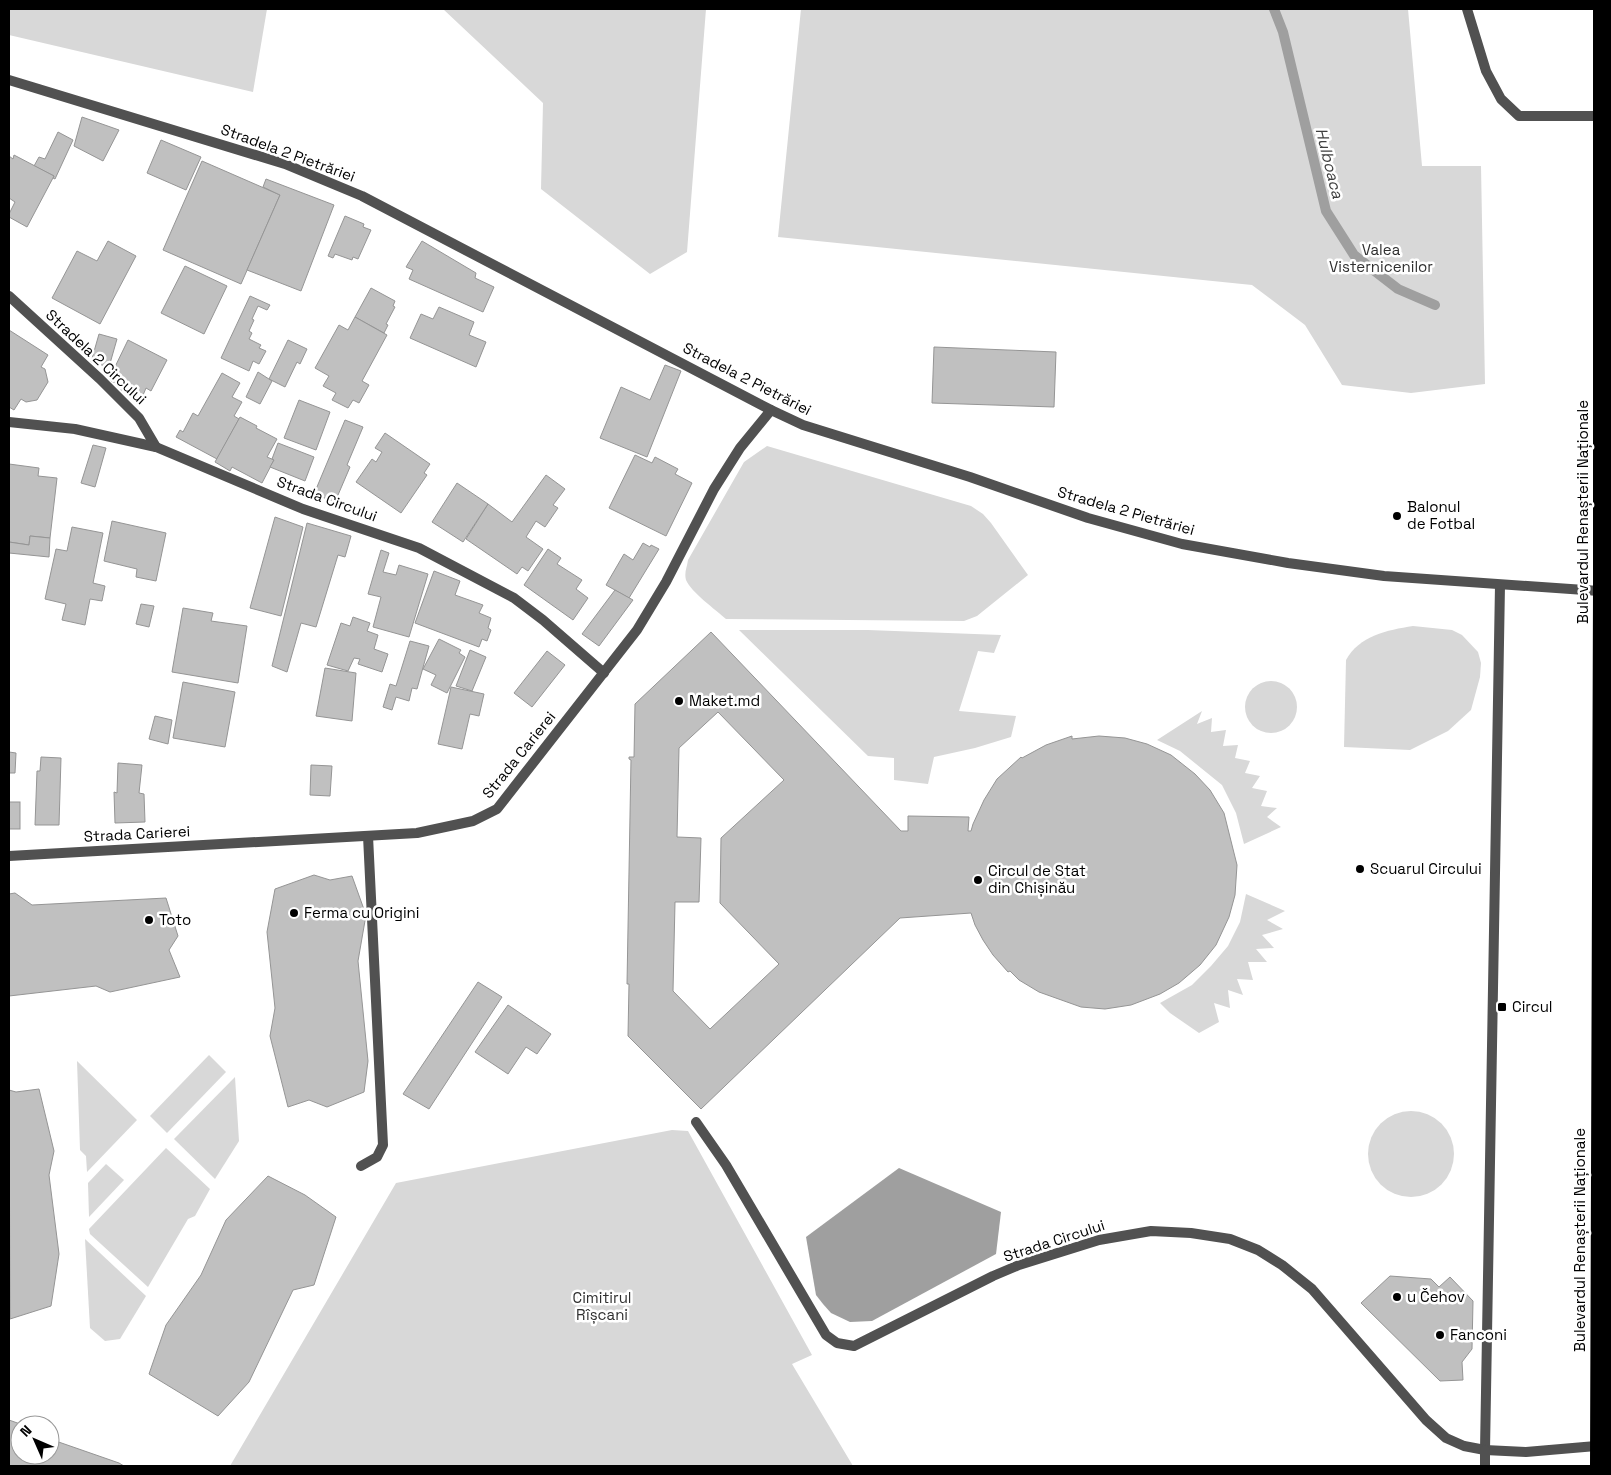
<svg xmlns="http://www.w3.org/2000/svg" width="1611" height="1475" viewBox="0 0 1611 1475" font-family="'Space Grotesk',sans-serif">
<rect width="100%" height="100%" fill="#fff"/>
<g fill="#d8d8d8">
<path d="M9,9H267L253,92L9,35Z"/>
<path d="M443,9H706L687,252L650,274L541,189L543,103Z"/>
<path d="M801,9H1408L1422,166H1481L1485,384L1411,393L1342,385L1305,325L1252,285L778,237Z"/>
<path d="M767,446L971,506L983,514L991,523L1028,575L977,616L964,621L726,619C716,610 691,592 686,580C684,573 687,567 688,560L744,462Z"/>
<path d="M1413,626L1452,630L1462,635L1478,652L1481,663L1480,677L1471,710L1448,731L1410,750L1344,747L1346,660C1359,636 1387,630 1413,626Z"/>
<path d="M739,630H868L1001,635L994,653L978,651L959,711L1016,716L1011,737L975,748L934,757L928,784L894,780V758L868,756Z"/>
<circle cx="1271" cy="707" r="26"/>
<path d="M1202,711L1197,724L1212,718L1211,732L1226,730L1223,746L1238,745L1235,758L1250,761L1245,773L1260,776L1252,788L1267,791L1261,806L1277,808L1267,817L1281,827L1244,844L1236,813L1222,785L1180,751L1157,740Z"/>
<path d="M1246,894L1285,911L1267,920L1283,929L1262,935L1274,948L1256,949L1267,962H1248L1253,980L1237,979L1243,995L1228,990L1230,1008L1214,1003L1219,1022L1199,1033L1170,1013L1160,1003L1192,985L1211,966L1228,946L1240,922Z"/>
<path d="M209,1055L226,1072L167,1133L150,1116Z"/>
<path d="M77,1061L137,1120L87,1172L86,1156L80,1150Z"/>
<path d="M235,1077L239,1141L215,1179L174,1139Z"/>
<circle cx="1411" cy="1154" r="43"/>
<path d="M672,1130L688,1131L807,1346L812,1355L792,1364L853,1466H230L396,1183Z"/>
<path d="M166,1148L210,1189L195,1216L188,1219L148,1287L90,1234L89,1229Z"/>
<path d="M106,1164L124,1180L89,1217L88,1183Z"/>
<path d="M85,1239L146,1296L120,1339L105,1341L90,1328Z"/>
</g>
<path fill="#9f9f9f" d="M899,1168L1001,1212L996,1254L872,1321L850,1322L831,1313L823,1304L816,1295L806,1237Z"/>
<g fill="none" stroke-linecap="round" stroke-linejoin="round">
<path stroke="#9f9f9f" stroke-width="10" d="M1274,9L1283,32L1326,211L1354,255L1398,289L1435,305"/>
</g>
<g fill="#c0c0c0" stroke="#959595" fill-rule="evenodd">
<path d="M82,117L119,130L103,161L74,146Z"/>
<path d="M58,132L73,140L55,179L53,178L54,176L34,166L39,157L45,159Z"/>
<path d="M161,140L201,157L186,190L147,173Z"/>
<path d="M14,155L54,176L27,227L9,217V214L15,202L9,198V156L13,159Z"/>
<path d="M202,161L280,195L241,284L163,250Z"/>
<path d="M266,179L334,205L301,291L247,270L280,195L263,187Z"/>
<path d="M345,216L364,224L363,227L371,230L358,259L353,257L352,260L335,254L333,258L328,256Z"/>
<path d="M108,241L136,256L100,324L52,298L77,251L97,261Z"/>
<path d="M422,241L476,273L475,278L494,287L483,312L409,279L413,270L406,267Z"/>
<path d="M185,266L227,286L204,334L161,313Z"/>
<path d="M371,288L395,301L393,306L395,307L386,324L388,325L384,333L355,317Z"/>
<path d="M250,296L270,305L267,310L258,306L252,319L254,320L249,331L252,333L249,339L261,345L259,348L266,351L259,364L253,361L249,371L221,358Z"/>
<path d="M439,307L474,322L469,335L486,342L476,367L410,338L421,314L433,319Z"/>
<path d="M355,317L387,335L362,381L369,385L359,403L353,400L348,408L332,400L336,393L323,386L329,376L315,368L339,325L348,330Z"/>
<path d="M9,330L48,355L41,367L45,369L48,382L37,400L26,402L21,399L14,410L9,407Z"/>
<path d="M99,334L117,339L109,367L91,362Z"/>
<path d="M128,340L167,360L151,391L146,388L141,400L121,390L123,386L111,381L115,374L112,373Z"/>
<path d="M288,340L307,349L300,364L297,362L285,387L269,379Z"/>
<path d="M934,347L1056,352L1054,407L932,403Z"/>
<path d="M665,365L681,371L647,457L600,438L621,387L650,400Z"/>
<path d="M258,372L272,381L260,404L246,397Z"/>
<path d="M222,373L240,383L232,397L242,402L234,416L239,419L217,459L176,437L180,430L183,432L193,413L198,416Z"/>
<path d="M299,400L330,412L316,450L284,438Z"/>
<path d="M240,417L257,426L256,428L277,439L267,457L274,460L262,483L232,467L230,471L215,462Z"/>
<path d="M345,420L363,427L347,465L350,467L335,502L314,494Z"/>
<path d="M385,433L430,464L424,473L427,475L401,513L356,482L372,459L376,462L382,452L375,448Z"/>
<path d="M278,443L314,457L305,481L270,467L274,460L272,459Z"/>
<path d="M93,445L106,448L95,487L81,483Z"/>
<path d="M635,455L652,463L655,457L678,469L675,474L692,483L666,536L609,508Z"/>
<path d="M9,464L39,468L38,476L57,478L50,538L30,536L29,545L9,542Z"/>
<path d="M546,475L565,489L553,505L558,508L545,527L536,521L526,537L543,549L528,571L522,567L517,574L466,539L488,504L512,522Z"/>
<path d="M457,483L488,504L463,542L432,522Z"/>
<path d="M275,517L303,527L281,616L250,608Z"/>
<path d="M112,521L166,533L156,581L136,577L137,569L104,561Z"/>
<path d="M307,523L351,536L345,557L338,555L316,627L301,623L287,672L272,666Z"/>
<path d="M72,527L103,533L93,583L105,586L102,601L90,599L85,625L62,620L66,604L45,599L56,549L67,551Z"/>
<path d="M30,536L50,538L49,557L9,553V542L29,545Z"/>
<path d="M643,543L650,547L651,545L659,549L629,598L606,585L624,554L633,560Z"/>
<path d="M548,549L561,558L557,564L582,580L576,589L588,598L573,620L524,585Z"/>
<path d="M381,550L389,553L383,572L396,575L399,565L428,574L409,637L373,627L381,597L368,594Z"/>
<path d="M434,571L460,581L455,595L483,605L479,613L491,618L488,628L491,630L487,641L482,639L479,647L415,623Z"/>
<path d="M615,590L633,600L599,646L582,634Z"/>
<path d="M141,604L154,606L149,627L136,624Z"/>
<path d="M183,608L213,613L211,621L247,626L238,683L172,672Z"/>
<path d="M353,617L370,623L367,631L378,635L374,649L388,654L382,672L358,664L360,659L354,658L348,671L327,665L341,623L350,626Z"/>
<path d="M711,632L901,831H908V816L969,817L968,831H971L973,824L984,800L997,779L1021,757L1022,758L1046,745L1072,736V739L1099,736L1125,738L1147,744L1171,755L1195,774L1210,790L1224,813L1237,865L1235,895L1229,917L1216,945L1200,965L1179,983L1160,994L1131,1005L1105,1009L1081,1007L1039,992L1019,980L1010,971L1008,972L993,955L983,940L975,925L971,913L900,918L701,1109L628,1036L629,984H627L631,760L629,759V757H634L635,704ZM718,712L784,780L721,838L720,903L779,964L710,1029L673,991L675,902H699L701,838L677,837L679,748Z"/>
<path d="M439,639L461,650L459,653L465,657L447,693L431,685L436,675L423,669Z"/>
<path d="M410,641L429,646L417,689L412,688L409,701L396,697L392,710L383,707L390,684L396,686Z"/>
<path d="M470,650L486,657L472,691L456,686Z"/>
<path d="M547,651L565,665L532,707L514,693Z"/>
<path d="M325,668L356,673L352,721L316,716Z"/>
<path d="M183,682L235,692L225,747L173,738Z"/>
<path d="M451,687L484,694L479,716L470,714L462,749L438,744Z"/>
<path d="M155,716L172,720L168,744L149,739Z"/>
<path d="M9,752L16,753L15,773H9Z"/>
<path d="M41,757L61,758L59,825H35L37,771H40Z"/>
<path d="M118,763L142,765L139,793L144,794L145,822L115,823L114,792L117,793Z"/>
<path d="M311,765L332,766L330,796L310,795Z"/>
<rect x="9" y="802" width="11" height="27"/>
<path d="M314,875L330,880L352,876L366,915L358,961L368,1061L364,1092L327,1107L309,1100L288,1107L270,1036L275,1008L267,932L275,889Z"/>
<path d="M15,893L32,905L166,898L178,936L169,950L180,977L110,992L96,986L9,996V894Z"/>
<path d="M478,982L502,997L429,1109L403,1094Z"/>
<path d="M508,1005L551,1034L537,1054L526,1047L508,1074L475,1052Z"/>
<path d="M39,1089L54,1151L49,1175L59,1254L51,1306L10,1319L9,1090L16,1092Z"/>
<path d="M268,1176L305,1195L336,1217L314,1285L293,1290L249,1382L218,1416L149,1374L166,1325L201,1275L226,1220Z"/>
<path d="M1390,1276L1431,1279L1439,1287L1450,1277L1473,1301L1472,1349L1462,1362L1463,1380L1440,1381L1361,1303Z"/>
<path d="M9,1420L23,1425H20V1455H50V1439L119,1463L124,1466H9Z"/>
</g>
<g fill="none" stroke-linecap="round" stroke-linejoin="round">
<g stroke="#515151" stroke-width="10">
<path d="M361,1166L377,1157L383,1145L368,836"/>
<path d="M1485,1450L1500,585"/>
</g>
<g stroke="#515151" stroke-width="10">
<path d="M1467,9L1486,71L1501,99L1519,116H1599"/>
<path d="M9,80L285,164L362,196L771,410L803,425L970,477L1088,518L1182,544L1288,563L1384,576L1599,591"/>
<path d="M9,296L100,379L139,418L156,447"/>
<path d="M9,422L75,429L156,447L303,509L419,548L514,598L543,620L604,673"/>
<path d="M9,856L417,833L473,821L497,809L637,630L666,582L714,489L740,448L771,410"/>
<path d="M696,1122L726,1165L826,1335L837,1343L854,1346L993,1276L1019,1265L1099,1240L1151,1231L1191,1233L1230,1239L1258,1250L1282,1265L1312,1289L1426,1420L1446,1438L1464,1446L1485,1450L1526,1452L1596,1446"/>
<path d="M1485,1450V1466"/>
</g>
<path stroke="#000" stroke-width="12" d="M1596,1466L1599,591V9"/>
</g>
<g fill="#000" stroke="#fff" stroke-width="2">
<circle cx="1397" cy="516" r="5"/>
<circle cx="679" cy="701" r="5"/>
<circle cx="1360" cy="869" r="5"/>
<circle cx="978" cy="880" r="5"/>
<circle cx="294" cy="913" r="5"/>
<circle cx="149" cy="920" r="5"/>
<rect x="1497" y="1002" width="10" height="10" rx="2.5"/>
<circle cx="1397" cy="1297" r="5"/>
<circle cx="1440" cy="1335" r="5"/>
</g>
<g text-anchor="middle" stroke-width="5" stroke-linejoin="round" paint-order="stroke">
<g font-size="15" fill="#000" stroke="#fff">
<text transform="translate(288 153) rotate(20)" y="5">Stradela 2 Pietrăriei</text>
<text transform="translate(96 357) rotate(43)" y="5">Stradela 2 Circului</text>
<text transform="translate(747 379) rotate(27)" y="5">Stradela 2 Pietrăriei</text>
<text transform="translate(327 499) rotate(20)" y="5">Strada Circului</text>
<text transform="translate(1126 511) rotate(16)" y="5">Stradela 2 Pietrăriei</text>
<text transform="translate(1583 512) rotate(-90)" y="5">Bulevardul Renașterii Naționale</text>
<text transform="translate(519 755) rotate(-51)" y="5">Strada Carierei</text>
<text transform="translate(137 834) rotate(-3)" y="5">Strada Carierei</text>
<text transform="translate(1580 1240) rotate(-90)" y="5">Bulevardul Renașterii Naționale</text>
<text transform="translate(1054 1241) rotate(-18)" y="5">Strada Circului</text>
</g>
<g font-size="15" fill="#2f2f2f" stroke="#fff">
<text x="1381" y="255">Valea<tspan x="1381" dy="17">Visternicenilor</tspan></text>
<text x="602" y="1303">Cimitirul<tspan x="602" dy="17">Rîșcani</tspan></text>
</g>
<g font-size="15" fill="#000" stroke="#fff" text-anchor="start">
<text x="1407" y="512">Balonul<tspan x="1407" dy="17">de Fotbal</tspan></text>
<text x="689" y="706">Maket.md</text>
<text x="1370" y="874">Scuarul Circului</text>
<text x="988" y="876">Circul de Stat<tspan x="988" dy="17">din Chișinău</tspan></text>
<text x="304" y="918">Ferma cu Origini</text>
<text x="159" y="925">Toto</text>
<text x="1512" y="1012">Circul</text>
<text x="1407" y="1302">u Čehov</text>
<text x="1450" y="1340">Fanconi</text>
</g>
<g font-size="16" font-style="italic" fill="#404040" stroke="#fff">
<text transform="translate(1330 163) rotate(76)" y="6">Hulboaca</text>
</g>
</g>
<rect width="1611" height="1475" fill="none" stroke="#000000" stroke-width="20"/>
<g transform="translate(35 1440) rotate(315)"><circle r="24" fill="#ffffff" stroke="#999999"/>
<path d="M0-4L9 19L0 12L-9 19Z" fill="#000000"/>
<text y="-8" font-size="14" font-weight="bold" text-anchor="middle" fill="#000000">N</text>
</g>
</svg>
